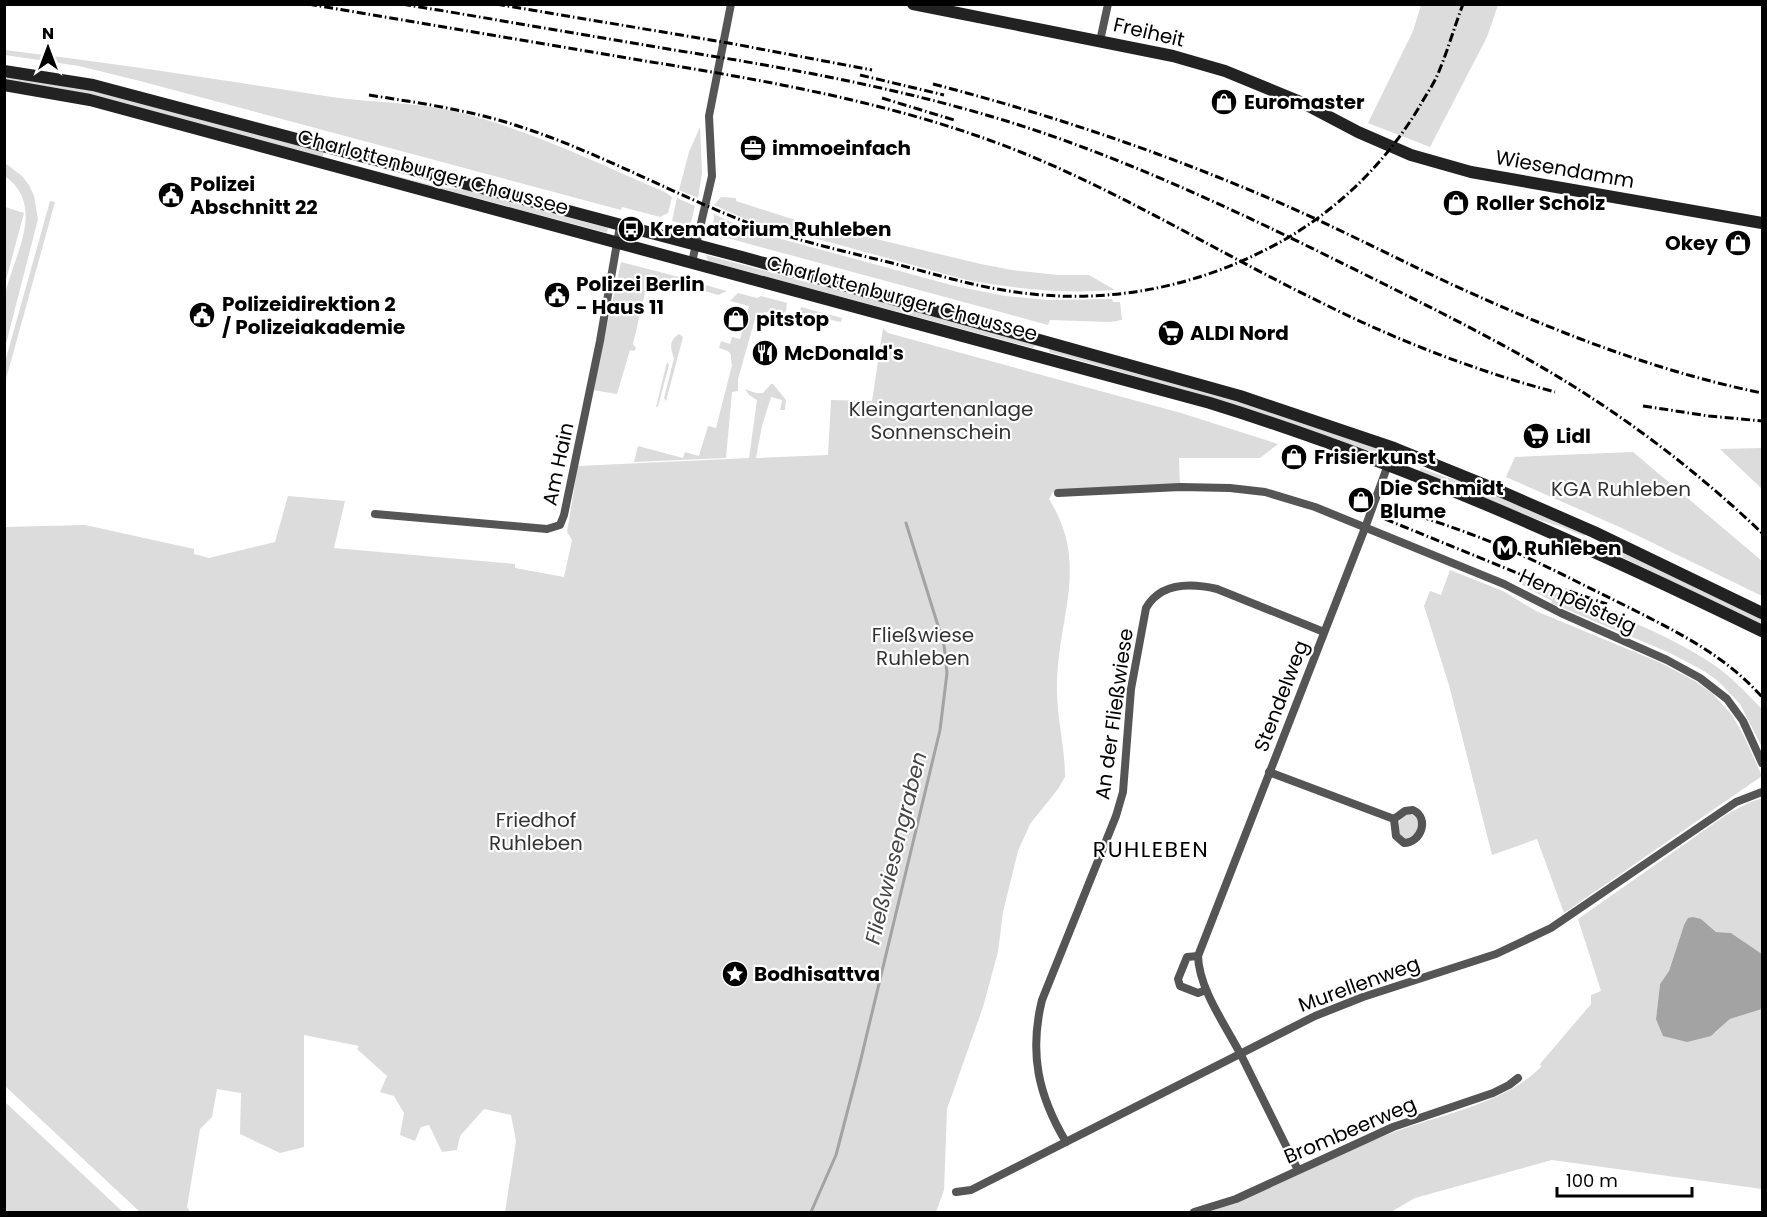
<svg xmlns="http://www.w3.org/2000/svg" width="1767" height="1217" viewBox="0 0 1767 1217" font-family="Poppins,sans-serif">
<rect width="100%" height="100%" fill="#fff"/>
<g fill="#dcdcdc">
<path d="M1421,5H1498L1487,37L1430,147L1368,123L1413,31Z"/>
<path d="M5,50C114,63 223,80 332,97C374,103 417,102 458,112C530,130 597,163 665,192L672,197L668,213L660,217L622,207L621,210L140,81L79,66L5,55Z"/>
<path d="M5,76L79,87L324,152L322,158L100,97L57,88L5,80Z"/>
<path d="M700,127L702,173L698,198L679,190L689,152Z"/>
<path d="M5,163L22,176L29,185L34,196L38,219L5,348C4,333 2,316 4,301C10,259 49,209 5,176Z"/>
<path d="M353,165L440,187L465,190L608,228L607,233Z"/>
<path d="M721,197L736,198V201L792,219L981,264L1012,270L1058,275H1089L1115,290C1065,294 1017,289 967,280L745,219L714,205Z"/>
<path d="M677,198L695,206L691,222L687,225L672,221Z"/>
<path d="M50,201L55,202L6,379L5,362Z"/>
<path d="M5,207L24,213L5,284L4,207Z"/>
<path d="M714,214L748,230L955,286L1005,296L1048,300L1112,299L1113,302H1120L1122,320L1110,322L1050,320L1048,325L720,236L713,227Z"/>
<path d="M706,255L1034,343L1035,346L1033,348L708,261Z"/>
<path d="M621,262L679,277L678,281L647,290L645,293L633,344L636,348L634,351L630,350L617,394L593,390Z"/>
<path d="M694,282L727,291L718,295L698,289Z"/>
<path d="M738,293L757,298L761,296L787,303L786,311L782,314C772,312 762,309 755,319L738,379V391L732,392L726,458L634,462L638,446L683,458L685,452L699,456L708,426L716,428L732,365C729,354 736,353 719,348L721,341L730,344L732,337L740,339L749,306L730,301Z"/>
<path d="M801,307L842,318L841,322L813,316L809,313L799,314Z"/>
<path d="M883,328L888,333L1181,413L1278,444L1260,458H1179L1180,487L1053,492L1049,499C1090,565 1058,615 1057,684C1056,715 1065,746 1065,777L1058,789L1030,824L1018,851L1003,912L998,952L983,1007L947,1109L944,1190L936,1212H505L516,1141L511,1115L484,1109L460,1136L457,1150L442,1152L429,1125L421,1127L415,1141L400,1135L404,1113L394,1096L380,1092L387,1076L357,1049L359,1046L304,1035V1147L280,1153L240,1134L241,1093L217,1089L212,1117L200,1129L187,1207L190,1212H140L5,1086V527L85,525L194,549V554L209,558L275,542L288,496L345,501L334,548L515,564V568L564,577L572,540L567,532L578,466L749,458L757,400L749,395L745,389L756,393H763L771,384H773L786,400L785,410H780L782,400L771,397L762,426L756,458L828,455L831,400L872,401Z"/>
<path d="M679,334L683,337L666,401L664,398L674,358C671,349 668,341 679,334Z"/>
<path d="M1050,347L1243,402L1377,448L1381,455L1196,393L1049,352Z"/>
<path d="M667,362L669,365L658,406L656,407Z"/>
<path d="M1762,448V489L1720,449Z"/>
<path d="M1633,452L1762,561V596L1624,529L1506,477L1515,457Z"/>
<path d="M1421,468L1445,477L1468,483L1586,533L1584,536L1562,527L1536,519L1419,471Z"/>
<path d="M1601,541L1762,619V625L1599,546L1598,543Z"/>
<path d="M1450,570L1503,591L1536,611L1661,663L1695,681L1712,693L1732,715L1744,736L1762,776L1564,913L1537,839L1492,855L1449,685L1424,606L1430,591L1441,595Z"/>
<path d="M1524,581C1588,605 1653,625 1711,663C1730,675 1746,693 1762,709V747L1740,704L1718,681L1704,671L1670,653L1551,603L1552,601L1522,585Z"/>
<path d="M1762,798V954L1731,933L1716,932L1701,919L1684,925L1669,971L1660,984L1656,1019L1715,1033L1730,1019L1762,1009V1189L1552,1160L1415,1198L1391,1212H1208C1269,1192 1325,1160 1384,1136C1434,1115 1502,1106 1541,1067L1540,1064L1591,1004V995L1601,991L1578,919L1726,815L1748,803Z"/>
<path d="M1410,814L1415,816L1419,824L1415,835L1405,840L1399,835C1398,825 1398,816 1410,814Z"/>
<path d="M4,1102H5L123,1212H5Z"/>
</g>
<path fill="#a3a3a3" d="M1693,917L1701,919L1716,932L1731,933L1762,954V1009L1730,1019L1711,1036L1687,1042L1663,1036L1656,1019L1660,984L1669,971L1684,925L1688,918Z"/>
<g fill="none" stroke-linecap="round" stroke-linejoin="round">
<path stroke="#a3a3a3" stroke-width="3" d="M811,1212L836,1155L859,1067L940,730L947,673L944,645L906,523"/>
<g stroke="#555" stroke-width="8">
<path d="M1100,41L1108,4"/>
<path d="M692,262L712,176L709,116L731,4"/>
<path d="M1058,493L1180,487L1230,488L1265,492L1315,507L1504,584L1561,613L1667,660L1700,678L1727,699L1743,721L1762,763"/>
<path d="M375,514L547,529L560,525L564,515L600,341L620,226"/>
<path d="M1269,772L1394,819"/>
<path d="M1413,810C1430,818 1421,843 1404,843L1396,836L1394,819L1405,811Z"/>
<path d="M1198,956L1187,957L1178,979L1180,986L1198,993L1206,990"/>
<path d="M1066,1142C1038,1095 1029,1053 1042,1000L1116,816L1123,792L1131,689L1146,608C1161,582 1191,583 1217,589L1324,632"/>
<path d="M1298,1170C1279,1132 1261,1095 1242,1057C1227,1027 1199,990 1198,956L1365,528L1394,448"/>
<path d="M956,1192L971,1190L1315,1016L1363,997L1496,954L1551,928L1736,802L1762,792"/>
<path d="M1194,1212L1236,1199L1393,1127L1493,1093L1509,1085L1518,1078"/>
</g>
<g stroke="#222" stroke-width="12">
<path d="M913,4L1173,56L1225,71L1303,103L1358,132L1411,155L1471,172L1762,223"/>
<path d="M4,71L93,85L742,257L1240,396L1394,448L1500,491L1594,532L1762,613"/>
<path d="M4,85L90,100L1210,403C1401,462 1583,544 1762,631"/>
</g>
<g stroke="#000" stroke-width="3" stroke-dasharray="9 3 1.5 3" stroke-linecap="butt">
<path d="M308,4C414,22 521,40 627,58C757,79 890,101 1013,149C1120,191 1217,252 1320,302C1396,340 1473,370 1555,392"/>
<path d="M402,4C493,19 584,35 674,50C789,68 905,89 1016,124C1144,165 1264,224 1384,284C1442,313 1500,342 1555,375C1630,420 1699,473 1762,533"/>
<path d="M496,4L734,44L872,70"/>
<path d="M860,75L944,95"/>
<path d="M933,84C1049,114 1161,152 1271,199C1332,225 1391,256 1451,284C1551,330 1654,371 1762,393"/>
<path d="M369,95C419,103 470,110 518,126C596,151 669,192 746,222C793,240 843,251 892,263C931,273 969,285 1009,291C1095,305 1183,291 1261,252C1326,221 1381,170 1418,109C1424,98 1432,87 1437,76C1447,53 1454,28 1463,4"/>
<path d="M882,98L954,120"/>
<path d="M1643,406L1709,416L1762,421"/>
<path d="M1389,506C1428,519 1468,532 1506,548C1545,565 1583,585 1622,604C1673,630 1723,653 1762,697"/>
<path d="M1385,519L1527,577L1607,604"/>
</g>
</g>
<defs>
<symbol id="shop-disc" viewBox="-11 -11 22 22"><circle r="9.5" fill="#000" stroke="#fff"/><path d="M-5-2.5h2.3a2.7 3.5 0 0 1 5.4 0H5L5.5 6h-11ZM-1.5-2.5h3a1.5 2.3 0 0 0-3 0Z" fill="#fff"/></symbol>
<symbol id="office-disc" viewBox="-11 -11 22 22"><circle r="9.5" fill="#000" stroke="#fff"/><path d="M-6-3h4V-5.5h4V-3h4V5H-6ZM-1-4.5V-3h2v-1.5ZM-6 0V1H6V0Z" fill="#fff"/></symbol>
<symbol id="civic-disc" viewBox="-11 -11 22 22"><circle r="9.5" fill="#000" stroke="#fff"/><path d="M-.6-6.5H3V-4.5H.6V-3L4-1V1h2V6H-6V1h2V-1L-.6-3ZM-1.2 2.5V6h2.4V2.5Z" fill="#fff"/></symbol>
<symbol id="bus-disc" viewBox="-11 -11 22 22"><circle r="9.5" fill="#000" stroke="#fff"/><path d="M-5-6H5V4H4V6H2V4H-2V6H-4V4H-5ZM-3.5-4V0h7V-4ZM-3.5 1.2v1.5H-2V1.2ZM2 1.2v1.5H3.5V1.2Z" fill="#fff"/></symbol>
<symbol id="supermarket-disc" viewBox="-11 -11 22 22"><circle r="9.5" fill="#000" stroke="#fff"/><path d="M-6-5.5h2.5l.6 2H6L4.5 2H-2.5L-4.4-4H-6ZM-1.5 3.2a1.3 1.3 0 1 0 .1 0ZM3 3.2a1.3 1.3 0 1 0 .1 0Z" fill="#fff"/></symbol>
<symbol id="restaurant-disc" viewBox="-11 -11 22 22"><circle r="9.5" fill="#000" stroke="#fff"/><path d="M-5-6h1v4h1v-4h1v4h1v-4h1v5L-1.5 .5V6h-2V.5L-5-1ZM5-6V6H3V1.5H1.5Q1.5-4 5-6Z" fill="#fff"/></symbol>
<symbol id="metro-disc" viewBox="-11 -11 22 22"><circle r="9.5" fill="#000" stroke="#fff"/><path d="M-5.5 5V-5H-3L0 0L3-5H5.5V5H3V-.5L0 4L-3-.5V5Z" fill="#fff"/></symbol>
<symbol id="sight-disc" viewBox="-11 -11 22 22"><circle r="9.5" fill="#000" stroke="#fff"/><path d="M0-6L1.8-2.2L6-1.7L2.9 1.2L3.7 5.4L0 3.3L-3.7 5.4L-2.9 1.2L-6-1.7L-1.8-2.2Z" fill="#fff"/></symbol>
</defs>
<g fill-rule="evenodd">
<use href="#shop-disc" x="1209" y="87" width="30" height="30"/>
<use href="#office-disc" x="738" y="133" width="30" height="30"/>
<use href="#civic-disc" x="156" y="180" width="30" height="30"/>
<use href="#shop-disc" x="1441" y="188" width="30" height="30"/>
<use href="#bus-disc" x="616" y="214" width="30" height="30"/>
<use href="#shop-disc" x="1723" y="228" width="30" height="30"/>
<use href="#civic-disc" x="542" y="280" width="30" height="30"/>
<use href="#civic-disc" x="187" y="300" width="30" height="30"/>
<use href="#shop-disc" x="721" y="304" width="30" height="30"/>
<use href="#supermarket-disc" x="1156" y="318" width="30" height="30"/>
<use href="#restaurant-disc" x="750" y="338" width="30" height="30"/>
<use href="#supermarket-disc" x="1521" y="421" width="30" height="30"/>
<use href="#shop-disc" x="1279" y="442" width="30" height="30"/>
<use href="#shop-disc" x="1346" y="485" width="30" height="30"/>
<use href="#metro-disc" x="1490" y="533" width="30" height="30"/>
<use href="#sight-disc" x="720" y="959" width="30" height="30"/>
</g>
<g text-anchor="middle" stroke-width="4.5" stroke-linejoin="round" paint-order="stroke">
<g font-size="20" fill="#000" stroke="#fff">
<text transform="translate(1149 32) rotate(13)" y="7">Freiheit</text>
<text transform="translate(1565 169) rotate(10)" y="7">Wiesendamm</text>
<text transform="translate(433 172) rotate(15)" y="7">Charlottenburger Chaussee</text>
<text transform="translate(902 298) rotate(15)" y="7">Charlottenburger Chaussee</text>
<text transform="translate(558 464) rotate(-78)" y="7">Am Hain</text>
<text transform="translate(1578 601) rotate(25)" y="7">Hempelsteig</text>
<text transform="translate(1281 696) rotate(-69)" y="7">Stendelweg</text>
<text transform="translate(1114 714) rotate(-82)" y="7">An der Fließwiese</text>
<text transform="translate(1359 984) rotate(-20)" y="7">Murellenweg</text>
<text transform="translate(1350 1130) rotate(-23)" y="7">Brombeerweg</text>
</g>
<g font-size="20" font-weight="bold" fill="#000" stroke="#fff" text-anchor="start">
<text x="1244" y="109">Euromaster</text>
<text x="772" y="155">immoeinfach</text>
<text x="190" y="191">Polizei<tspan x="190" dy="23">Abschnitt 22</tspan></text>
<text x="1476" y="210">Roller Scholz</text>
<text x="650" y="236">Krematorium Ruhleben</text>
<text x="1718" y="250" text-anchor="end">Okey</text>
<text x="576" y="291">Polizei Berlin<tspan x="576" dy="23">- Haus 11</tspan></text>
<text x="222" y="311">Polizeidirektion 2<tspan x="222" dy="23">/ Polizeiakademie</tspan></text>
<text x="756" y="326">pitstop</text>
<text x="1190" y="340">ALDI Nord</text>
<text x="784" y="360">McDonald's</text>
<text x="1556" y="443">Lidl</text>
<text x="1314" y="464">Frisierkunst</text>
<text x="1380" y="495">Die Schmidt<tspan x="1380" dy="23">Blume</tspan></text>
<text x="1524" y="555">Ruhleben</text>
<text x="754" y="981">Bodhisattva</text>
</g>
<g font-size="20" fill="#333" stroke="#fff">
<text x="941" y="416">Kleingartenanlage<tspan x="941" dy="23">Sonnenschein</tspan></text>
<text x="1621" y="496">KGA Ruhleben</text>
<text x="923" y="642">Fließwiese<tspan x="923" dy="23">Ruhleben</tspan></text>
<text x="536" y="827">Friedhof<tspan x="536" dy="23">Ruhleben</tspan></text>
</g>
<g font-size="21" font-style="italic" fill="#444" stroke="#fff">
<text transform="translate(896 848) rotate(-76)" y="7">Fließwiesengraben</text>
</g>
<g font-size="22" letter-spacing="1.5" fill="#000" stroke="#fff">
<text x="1151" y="857">RUHLEBEN</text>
</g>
</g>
<rect width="1767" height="1217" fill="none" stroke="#000000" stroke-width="12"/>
<g transform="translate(48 48)" stroke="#ffffff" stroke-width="4.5" paint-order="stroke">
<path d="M0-4.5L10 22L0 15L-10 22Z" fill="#000000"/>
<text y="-9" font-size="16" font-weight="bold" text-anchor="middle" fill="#000000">N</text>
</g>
<path d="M1557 1187v9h135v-9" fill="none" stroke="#000000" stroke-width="3"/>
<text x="1566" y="1187" font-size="18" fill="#000000" stroke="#ffffff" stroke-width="4.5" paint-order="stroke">100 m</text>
</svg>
